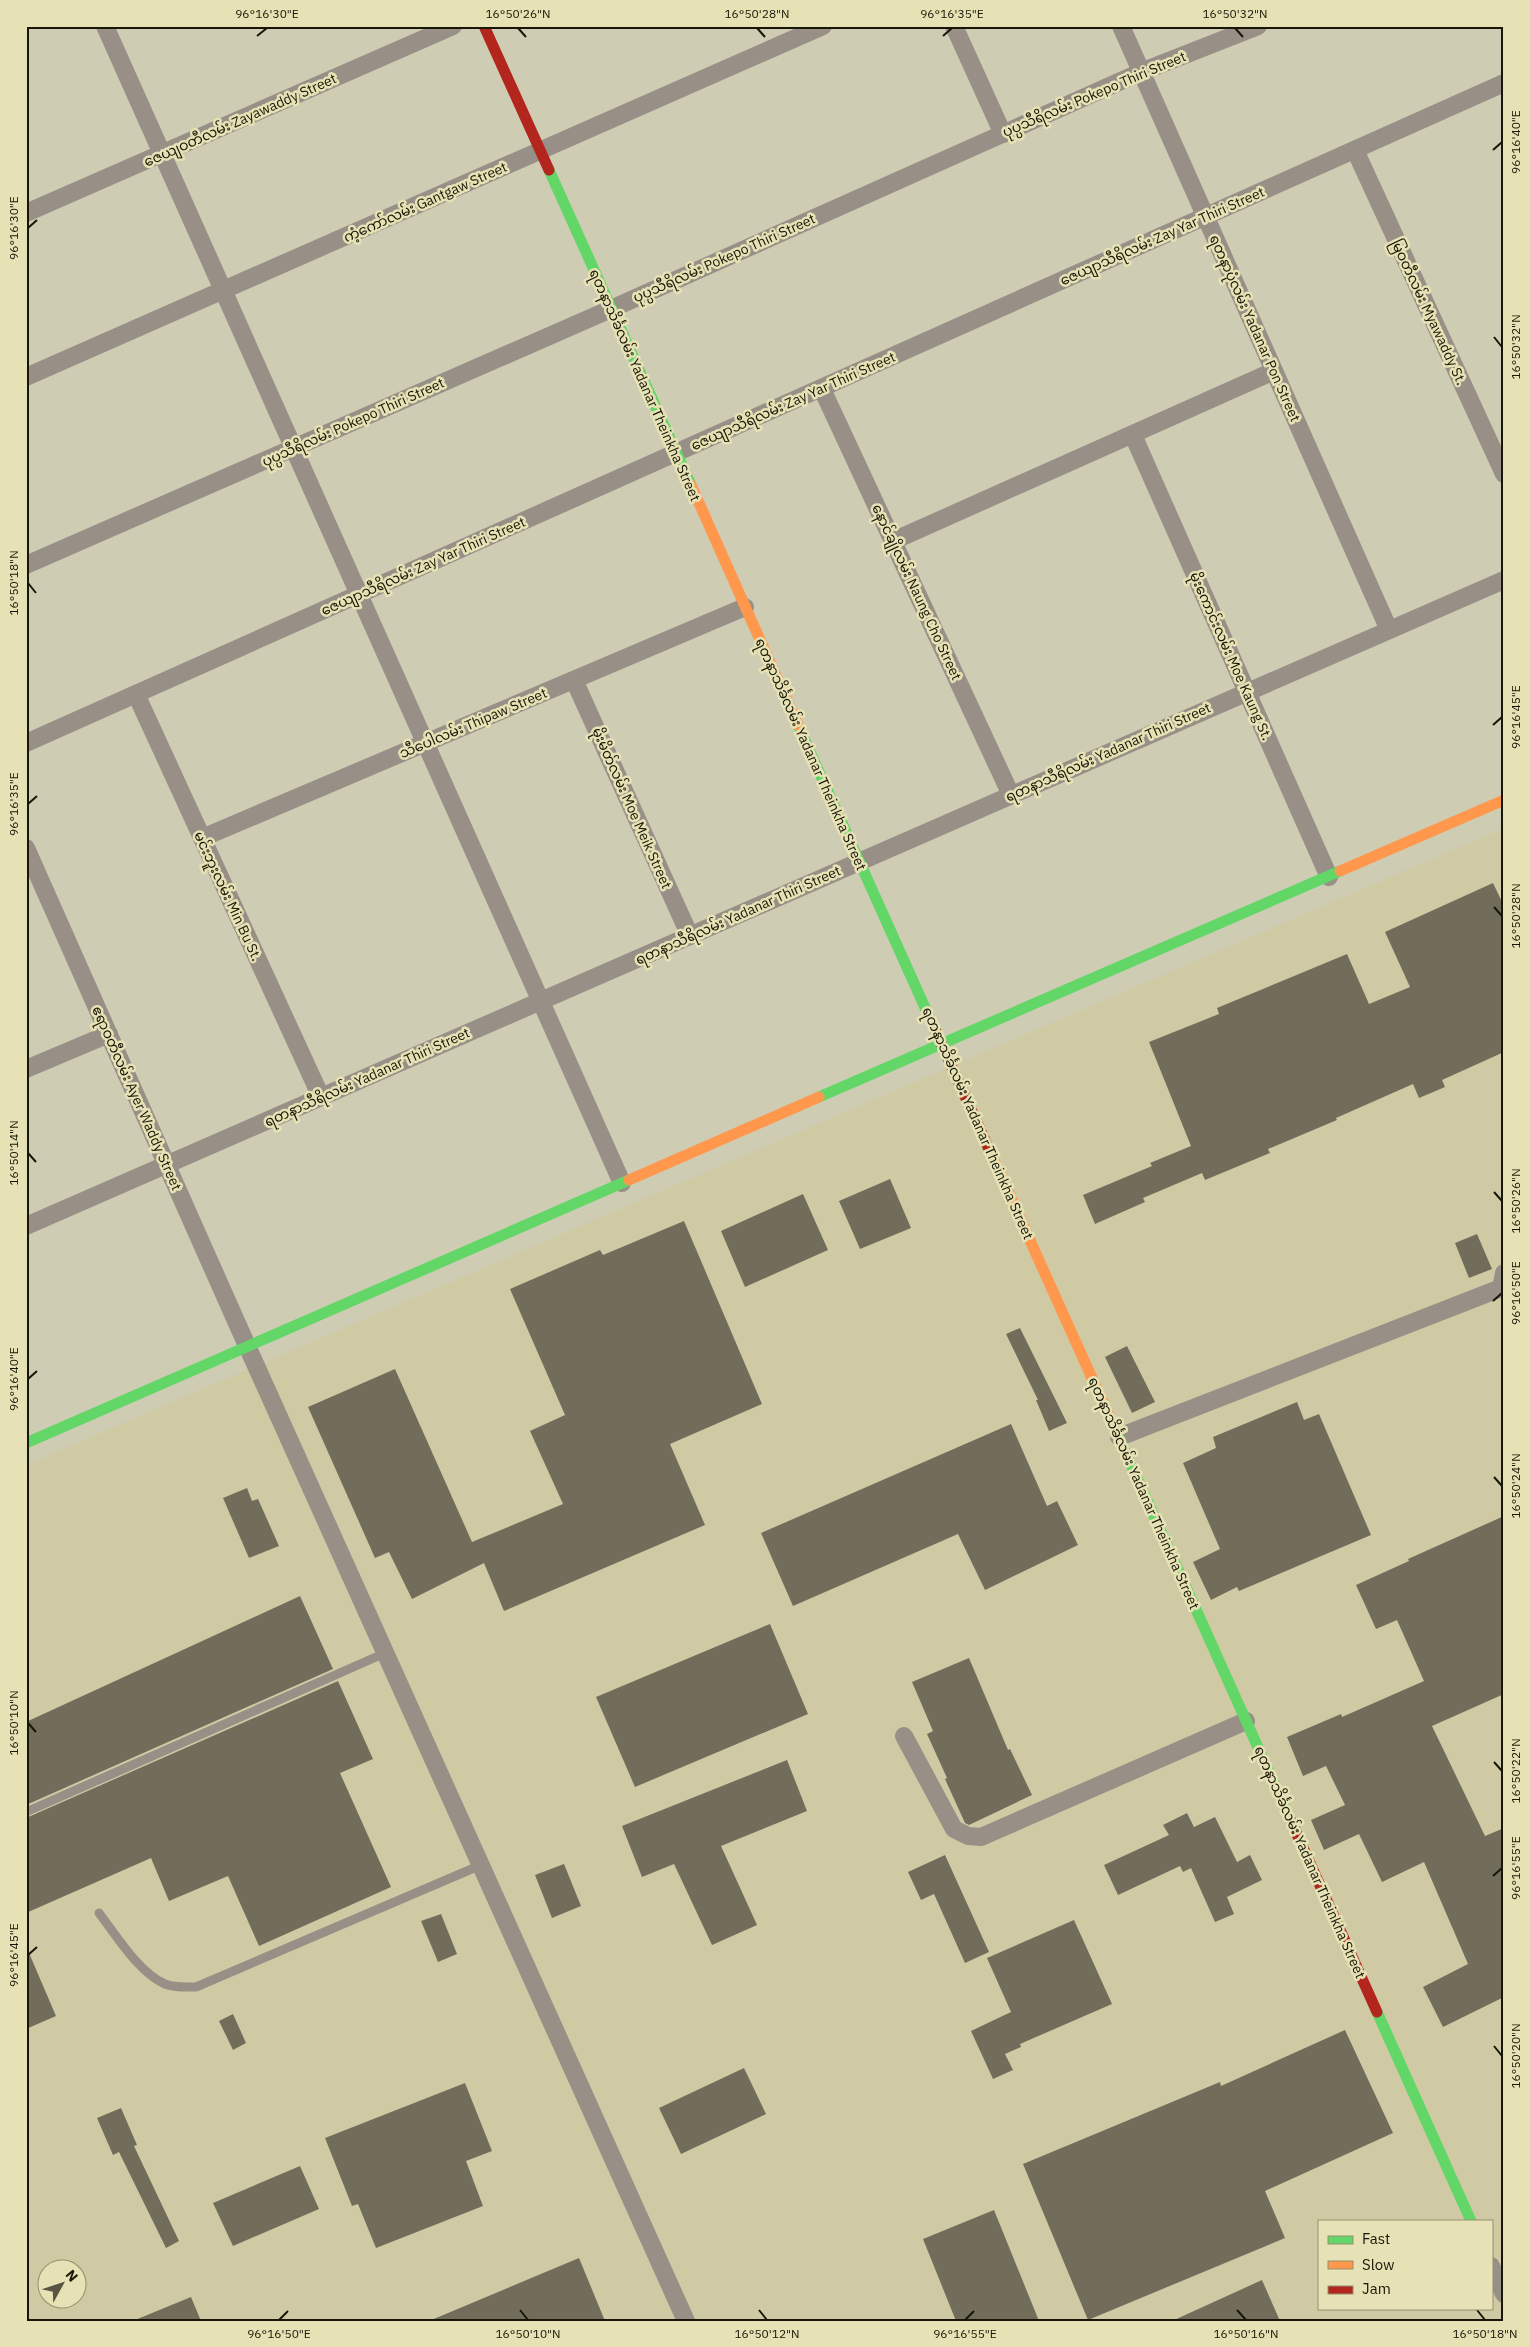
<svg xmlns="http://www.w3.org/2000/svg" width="1530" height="2347" viewBox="0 0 1530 2347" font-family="'IBM Plex Sans','Noto Sans Myanmar',sans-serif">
<rect width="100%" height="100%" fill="#cfccb4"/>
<path fill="#d0caa4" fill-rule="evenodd" d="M1504,828V2321H26V1465ZM1319,2221H1491V2308H1319ZM48,2270H78V2300H48Z"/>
<g fill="#726d5b">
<path d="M1493,883L1504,906V1052L1442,1080L1445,1087L1419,1098L1413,1084L1336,1118L1337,1120L1268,1149L1270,1153L1205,1180L1202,1173L1143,1198L1145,1202L1095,1224L1083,1195L1152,1166L1150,1163L1191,1146L1149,1042L1219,1014L1217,1008L1347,954L1369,1004L1410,987L1385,932Z"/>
<path d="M890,1179L911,1228L860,1249L839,1201Z"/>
<path d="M803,1194L828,1250L745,1287L721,1231Z"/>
<path d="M684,1221L762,1404L670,1444L705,1525L504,1611L484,1563L412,1599L389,1552L375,1558L308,1407L395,1369L472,1542L563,1504L530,1431L565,1415L510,1289L600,1250L603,1255Z"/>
<path d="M1477,1234L1492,1269L1469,1278L1455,1243Z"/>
<path d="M1020,1328L1067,1423L1049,1431L1036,1400H1038L1006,1334Z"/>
<path d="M1127,1346L1155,1402L1132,1413L1105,1357Z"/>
<path d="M1297,1402L1304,1420L1319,1414L1371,1535L1239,1591L1237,1587L1211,1600L1193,1562L1220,1549L1183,1463L1216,1448L1213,1437Z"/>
<path d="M1011,1424L1047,1506L1057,1501L1078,1545L985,1590L958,1534L793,1606L761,1533Z"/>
<path d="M247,1488L252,1501L258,1499L279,1546L249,1558L223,1498Z"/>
<path d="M1504,1516V1694L1432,1726L1485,1836L1504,1828V1997L1443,2027L1423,1987L1468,1964L1424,1862L1382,1882L1359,1834L1324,1850L1311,1820L1345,1805L1326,1766L1303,1776L1287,1737L1341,1714L1342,1717L1424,1681L1397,1620L1376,1629L1356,1585L1409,1561L1408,1559Z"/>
<path d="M300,1596L333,1669L26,1805V1722Z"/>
<path d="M770,1624L808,1714L635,1787L596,1697Z"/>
<path d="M969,1658L1008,1750L1010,1749L1032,1795L969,1825L965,1823L945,1779L947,1778L927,1734L933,1731L912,1682Z"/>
<path d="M338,1681L373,1759L340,1773L391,1887L259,1946L228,1876L169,1901L151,1858L26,1913V1818Z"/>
<path d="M787,1760L807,1811L721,1846L757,1925L712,1945L674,1864L642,1877L622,1826Z"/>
<path d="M1187,1813L1194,1827L1215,1817L1237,1862L1250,1855L1262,1880L1227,1897L1234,1914L1215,1922L1191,1868L1183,1872L1180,1866L1118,1895L1104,1865L1169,1835L1163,1825Z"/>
<path d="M945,1855L989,1952L965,1963L934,1894L921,1900L908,1872Z"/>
<path d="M564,1864L581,1906L552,1918L535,1875Z"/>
<path d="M441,1914L457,1954L438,1962L421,1921Z"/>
<path d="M1074,1920L1112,2004L1020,2044L1021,2047L1005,2054L1013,2070L993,2079L971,2031L1011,2012L987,1958Z"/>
<path d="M26,1946L56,2016L26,2029Z"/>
<path d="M233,2014L246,2043L233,2050L219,2021Z"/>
<path d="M1345,2030L1393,2133L1265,2191L1285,2238L1088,2320L1023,2164L1220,2082L1221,2086Z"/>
<path d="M744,2068L766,2114L681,2154L659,2108Z"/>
<path d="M465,2083L492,2151L466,2161L483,2206L376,2248L358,2204L352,2206L325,2138Z"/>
<path d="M121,2108L137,2145L134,2146L179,2241L166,2248L119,2152L113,2155L97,2118Z"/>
<path d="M300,2166L319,2209L233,2246L213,2203Z"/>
<path d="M994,2210L1039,2321H956L923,2239Z"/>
<path d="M579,2258L605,2321H429Z"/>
<path d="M1262,2280L1280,2321H1172Z"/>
<path d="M191,2297L201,2321H135V2320Z"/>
</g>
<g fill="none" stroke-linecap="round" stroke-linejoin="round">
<g stroke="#989087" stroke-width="9">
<path d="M26,1812L385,1653"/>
<path d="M99,1913C116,1935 139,1973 165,1984C175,1988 185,1987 196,1987L481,1865"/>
</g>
<g stroke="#989087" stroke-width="18">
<path d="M105,26L622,1183"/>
<path d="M954,26L1003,134"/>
<path d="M1121,26L1389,630"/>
<path d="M1355,150L1504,474"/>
<path d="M26,213L453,26"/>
<path d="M26,377L823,26"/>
<path d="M822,389L1011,795"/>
<path d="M1133,435L1329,877"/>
<path d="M893,541L1274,371"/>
<path d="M26,565L611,309L1141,72L1258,26"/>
<path d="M574,680L690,936"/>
<path d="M136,694L321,1097"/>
<path d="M26,743L1504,83"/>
<path d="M202,838L745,607"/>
<path d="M26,848L248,1348L686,2321"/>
<path d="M26,1069L109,1034"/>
<path d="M26,1226L1504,580"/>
<path d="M1119,1437L1501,1288L1504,1273"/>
<path d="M904,1736L954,1829L968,1836L981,1837L1246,1721"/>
<path d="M1491,2266L1504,2294"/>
</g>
<g stroke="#63d668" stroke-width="11">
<path d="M549,170L691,485"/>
<path d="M798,725L936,1032"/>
<path d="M819,1097L1340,871"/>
<path d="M1110,1418L1291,1821"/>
<path d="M26,1443L629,1180"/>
<path d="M1377,2012L1471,2221"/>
</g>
<g stroke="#ff974d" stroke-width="11">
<path d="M691,485L798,725"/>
<path d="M1340,871L1504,800"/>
<path d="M992,1156L1110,1418"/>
<path d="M629,1180L819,1097"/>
</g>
<g stroke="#b3261e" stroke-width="11">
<path d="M484,26L549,170"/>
<path d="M936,1032L992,1156"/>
<path d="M1291,1821L1377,2012"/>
</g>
</g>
<path fill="none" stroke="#181606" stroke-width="2" d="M518,28L526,37M757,28L765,37M1235,28L1243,37M257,36L267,28M943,36L952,28M1493,150L1502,142M28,228L37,220M1494,337L1502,347M28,583L36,593M1493,725L1502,717M28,804L37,796M1494,907L1502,916M28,1153L36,1162M1494,1192L1502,1201M1493,1301L1502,1293M28,1379L37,1371M1494,1477L1502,1486M28,1723L36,1732M1494,1762L1502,1771M1493,1876L1502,1868M28,1955L37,1947M1494,2046L1502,2056M520,2310L528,2320M759,2310L767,2320M1237,2310L1246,2320M1477,2310L1485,2320M279,2320L288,2311M965,2320L974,2311"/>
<g text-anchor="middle" stroke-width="5" stroke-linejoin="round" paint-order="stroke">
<g font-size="14" fill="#181606" stroke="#e7e2b5">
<text transform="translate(1094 94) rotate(-23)" y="5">ပုပ္ပသီရိလမ်း Pokepo Thiri Street</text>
<text transform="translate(240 120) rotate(-24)" y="5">ဇေယျဝတီလမ်း Zayawaddy Street</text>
<text transform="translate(425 202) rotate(-24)" y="5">ကံ့ကော်လမ်း Gantgaw Street</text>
<text transform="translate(1162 236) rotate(-24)" y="5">ဇေယျာသီရိလမ်း Zay Yar Thiri Street</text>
<text transform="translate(724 258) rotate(-24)" y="5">ပုပ္ပသီရိလမ်း Pokepo Thiri Street</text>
<text transform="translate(1429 312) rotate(65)" y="5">မြဝတီလမ်း Myawaddy St.</text>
<text transform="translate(1255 328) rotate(66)" y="5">ရတနာပုံလမ်း Yadanar Pon Street</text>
<text transform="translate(645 385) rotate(66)" y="5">ရတနာသိင်္ခလမ်း Yadanar Theinkha Street</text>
<text transform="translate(793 401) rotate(-24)" y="5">ဇေယျာသီရိလမ်း Zay Yar Thiri Street</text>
<text transform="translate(353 422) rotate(-24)" y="5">ပုပ္ပသီရိလမ်း Pokepo Thiri Street</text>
<text transform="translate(423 566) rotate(-24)" y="5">ဇေယျာသီရိလမ်း Zay Yar Thiri Street</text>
<text transform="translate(917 592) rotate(65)" y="5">နောင်ချိုလမ်း Naung Cho Street</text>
<text transform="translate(1231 656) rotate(66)" y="5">မိုးကောင်းလမ်း Moe Kaung St.</text>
<text transform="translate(473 723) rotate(-23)" y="5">သီပေါလမ်း Thipaw Street</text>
<text transform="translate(1108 752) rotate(-24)" y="5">ရတနာသီရိလမ်း Yadanar Thiri Street</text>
<text transform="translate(811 754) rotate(66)" y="5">ရတနာသိင်္ခလမ်း Yadanar Theinkha Street</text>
<text transform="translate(632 808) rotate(66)" y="5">မိုးမိတ်လမ်း Moe Meik Street</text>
<text transform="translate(228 896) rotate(65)" y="5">မင်းဘူးလမ်း Min Bu St.</text>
<text transform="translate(738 915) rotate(-24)" y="5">ရတနာသီရိလမ်း Yadanar Thiri Street</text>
<text transform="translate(367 1077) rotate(-24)" y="5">ရတနာသီရိလမ်း Yadanar Thiri Street</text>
<text transform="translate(137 1098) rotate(66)" y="5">ဧရာဝတီလမ်း Ayer Waddy Street</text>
<text transform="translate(978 1123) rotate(66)" y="5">ရတနာသိင်္ခလမ်း Yadanar Theinkha Street</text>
<text transform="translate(1144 1493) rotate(66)" y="5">ရတနာသိင်္ခလမ်း Yadanar Theinkha Street</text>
<text transform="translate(1310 1862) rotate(66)" y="5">ရတနာသိင်္ခလမ်း Yadanar Theinkha Street</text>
</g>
</g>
<rect width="1530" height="2347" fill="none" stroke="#e7e2b5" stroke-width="55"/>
<rect x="1318" y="2220" width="175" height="90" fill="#e7e2b5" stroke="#94906f"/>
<rect x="1328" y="2236" width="25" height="8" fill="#63d668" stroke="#94906f"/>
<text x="1362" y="2244" font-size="15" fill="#181606">Fast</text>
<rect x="1328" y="2261" width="25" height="8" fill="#ff974d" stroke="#94906f"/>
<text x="1362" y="2270" font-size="15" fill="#181606">Slow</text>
<rect x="1328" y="2286" width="25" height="8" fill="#b3261e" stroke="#94906f"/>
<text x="1362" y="2294" font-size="15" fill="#181606">Jam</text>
<g transform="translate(62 2284) rotate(50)"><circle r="24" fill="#e7e2b5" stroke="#94906f"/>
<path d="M0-4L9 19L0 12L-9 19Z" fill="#585643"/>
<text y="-8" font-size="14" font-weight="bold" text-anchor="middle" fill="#181606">N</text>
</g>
<rect x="28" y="28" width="1474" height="2292" fill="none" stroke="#181606" stroke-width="2"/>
<g font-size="12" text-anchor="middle" fill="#181606">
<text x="267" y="18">96°16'30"E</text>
<text x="518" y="18">16°50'26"N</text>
<text x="757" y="18">16°50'28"N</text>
<text x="952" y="18">96°16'35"E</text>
<text x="1235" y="18">16°50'32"N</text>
<text transform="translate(1516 142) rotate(-90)" y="4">96°16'40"E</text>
<text transform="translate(14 228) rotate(-90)" y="4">96°16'30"E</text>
<text transform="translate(1516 347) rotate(-90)" y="4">16°50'32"N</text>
<text transform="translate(14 583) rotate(-90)" y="4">16°50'18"N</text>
<text transform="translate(1516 717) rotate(-90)" y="4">96°16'45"E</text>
<text transform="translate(14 804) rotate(-90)" y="4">96°16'35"E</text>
<text transform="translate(1516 916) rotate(-90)" y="4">16°50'28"N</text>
<text transform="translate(14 1153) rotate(-90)" y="4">16°50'14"N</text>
<text transform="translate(1516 1201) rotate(-90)" y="4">16°50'26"N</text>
<text transform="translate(1516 1293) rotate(-90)" y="4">96°16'50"E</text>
<text transform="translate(14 1379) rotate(-90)" y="4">96°16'40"E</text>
<text transform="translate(1516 1486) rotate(-90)" y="4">16°50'24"N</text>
<text transform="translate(14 1723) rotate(-90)" y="4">16°50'10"N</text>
<text transform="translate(1516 1771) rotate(-90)" y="4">16°50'22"N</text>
<text transform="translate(1516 1868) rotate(-90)" y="4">96°16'55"E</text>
<text transform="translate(14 1955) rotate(-90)" y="4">96°16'45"E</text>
<text transform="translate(1516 2056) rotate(-90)" y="4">16°50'20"N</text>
<text x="279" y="2338">96°16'50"E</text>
<text x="528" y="2338">16°50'10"N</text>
<text x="767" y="2338">16°50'12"N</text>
<text x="965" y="2338">96°16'55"E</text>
<text x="1246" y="2338">16°50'16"N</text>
<text x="1485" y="2338">16°50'18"N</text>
</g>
</svg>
